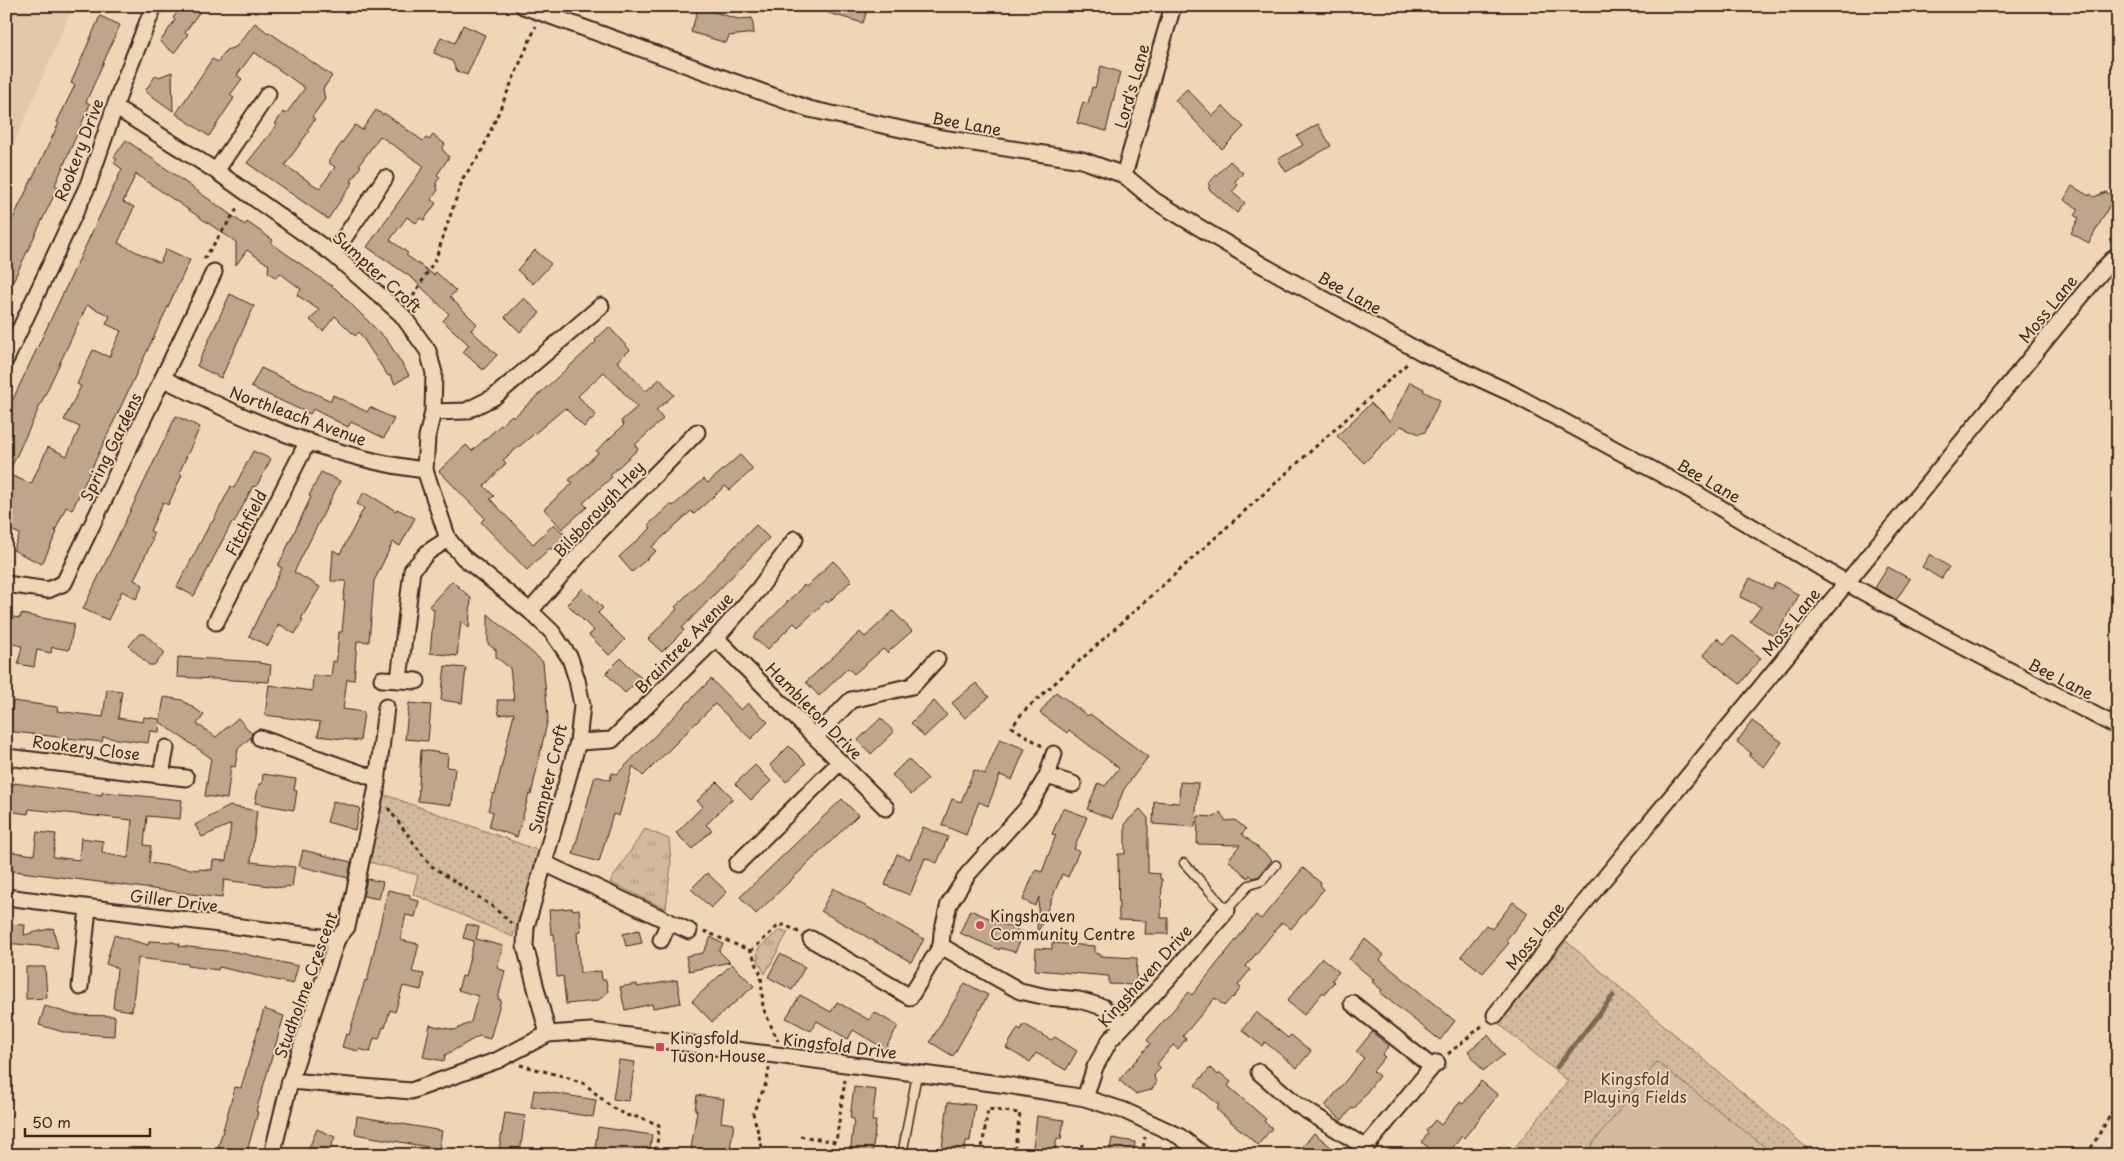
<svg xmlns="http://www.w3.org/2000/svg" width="2124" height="1161" viewBox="0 0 2124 1161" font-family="'Playpen Sans',sans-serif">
<defs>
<pattern id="grass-tufts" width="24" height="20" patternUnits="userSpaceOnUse" patternTransform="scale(1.25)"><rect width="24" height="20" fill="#d2ba9e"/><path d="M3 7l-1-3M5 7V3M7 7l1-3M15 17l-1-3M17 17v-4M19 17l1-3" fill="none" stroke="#ac9780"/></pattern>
<pattern id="park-dots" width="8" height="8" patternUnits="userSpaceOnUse" patternTransform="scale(1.25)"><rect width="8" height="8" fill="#d2ba9e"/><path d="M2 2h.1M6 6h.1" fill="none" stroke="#ac9780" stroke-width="1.8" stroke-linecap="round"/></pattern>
</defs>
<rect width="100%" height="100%" fill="#f0d6b7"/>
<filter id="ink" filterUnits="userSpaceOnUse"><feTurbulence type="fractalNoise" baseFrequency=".02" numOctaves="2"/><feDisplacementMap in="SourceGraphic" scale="10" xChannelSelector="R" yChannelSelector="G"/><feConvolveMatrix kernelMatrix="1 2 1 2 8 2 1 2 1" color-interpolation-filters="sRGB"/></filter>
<g filter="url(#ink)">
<path fill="#e1c8aa" d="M6,6H73L6,163Z"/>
<g fill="url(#grass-tufts)" stroke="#86725e">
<path d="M645,829L669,839L671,863L666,909L610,882Z"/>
<path d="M782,930L788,932L765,974L757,958L758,949L777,932Z"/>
</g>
<g fill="url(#park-dots)" stroke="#86725e">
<path d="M383,794L540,851L513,937L413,894L418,875L369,862Z"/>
<path d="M1566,941L1815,1155H1509L1568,1081L1499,1024Z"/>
</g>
<path fill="#d2ba9e" stroke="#86725e" d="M1657,1062L1775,1155H1584Z"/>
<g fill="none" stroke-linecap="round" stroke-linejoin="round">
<path stroke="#7c6856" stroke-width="5" d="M1557,1067L1613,996"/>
</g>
<g fill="#bea68c" stroke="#3b2a1e" fill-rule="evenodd">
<path d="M182,6H204L185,32L188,34L174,53L160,42L175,20L173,18Z"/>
<path d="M699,6H713L711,11L738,19L752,18L754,33L729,36L726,43L691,32Z"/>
<path d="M818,6H868L863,23L818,10Z"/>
<path d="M100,16L120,25L86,102L90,104L55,185L58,187L6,296V233L59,123L57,122L75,85L71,83Z"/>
<path d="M255,23L268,33L269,32L332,76L323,89L325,99L312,117L315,119L307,130L309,131L285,165L314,185L320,188L335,167L328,162L355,125L362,130L376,110L383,115L384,113L423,141L426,138L429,140L433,135L445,144L442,149L449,157L437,175L440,177L436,183L438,190L431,200L436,203L424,220L420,218L416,223L407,217L390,240L408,253L406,255L434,275L436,272L456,291L450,297L477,324L471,330L497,355L483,370L463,352L469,345L443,321L449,314L412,278L367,247L424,166L380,136L359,165L361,166L351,181L353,182L328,219L247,163L277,125L275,124L283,112L286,114L305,88L254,52L237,75L242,79L230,95L234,98L209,136L176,114L212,59L218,62L226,50L236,47Z"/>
<path d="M463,25L485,35L467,75L457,71L452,61L434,53L441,37L455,43Z"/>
<path d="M1101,66L1120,72L1106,131L1077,123L1083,102L1088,104L1092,87L1095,88Z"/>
<path d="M172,72L173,111L145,91L156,75L159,77Z"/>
<path d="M1187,89L1213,116L1223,106L1244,127L1222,149L1175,100Z"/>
<path d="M1318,124L1331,146L1286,172L1278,159L1303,145L1297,136Z"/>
<path d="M126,140L245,225L247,222L273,240L271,243L336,289L387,340L409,375L395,384L390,375L388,376L359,332L355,336L335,316L323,331L310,320L319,310L297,295L301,289L280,273L276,278L268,272L269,265L247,250L236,265V242L136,174L123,202L134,207L118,243L160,263L166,249L190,260L72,510L66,507L55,531L57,532L42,564L13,550L20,534L6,528V414L122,169L114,163L117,159L114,157ZM87,305L110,316L106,324L121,331L109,357L93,350L77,384L81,386L64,420L80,427L67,456L48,447L31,484L8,474Z"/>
<path d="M1230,161L1243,173L1235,181L1238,185L1232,192L1245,203L1237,213L1208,188L1210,186L1208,184Z"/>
<path d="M2072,186L2089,196L2090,194L2094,197L2106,192L2114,197L2089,243L2071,233L2079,218L2075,216L2079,209L2064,200Z"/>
<path d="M535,250L551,264L533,284L517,270Z"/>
<path d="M230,294L254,306L221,378L197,366Z"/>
<path d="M524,298L540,313L520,332L505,317Z"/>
<path d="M609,327L630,350L617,361L646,391L660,379L674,395L656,410L663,419L635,445L638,449L610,475L612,477L583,503L587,507L562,529L544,509L573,483L569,480L598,453L596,451L624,425L621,421L637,407L604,372L578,396L596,415L584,427L565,408L503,460L506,463L484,486L494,496L490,499L533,544L554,524L566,536L552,550L550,548L527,570L481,522L485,518L439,471L466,445L472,451L512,415L514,417L596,342L595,340Z"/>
<path d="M261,368L331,401L333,395L367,412L370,407L394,419L384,438L351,422L348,427L313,409L310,414L251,387Z"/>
<path d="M1410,382L1424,389L1423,391L1440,400L1425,432L1419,434L1401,426L1364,463L1337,436L1371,403L1390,422Z"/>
<path d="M176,416L200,427L179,473L182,475L168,505L163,502L150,531L154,533L151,538L153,539L134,580L143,585L136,599L122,591L108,620L83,609Z"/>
<path d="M253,451L271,459L256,487L253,486L234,523L232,522L194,596L177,587L211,522L212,523L231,486L234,488Z"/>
<path d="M740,455L753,469L730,490L725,486L694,514L691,511L652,547L656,551L632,572L619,557L651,528L648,525L671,504L673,506L704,479L708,483Z"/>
<path d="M321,472L340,481L294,572L320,587L301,619L303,620L295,634L279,624L268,646L249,636L282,568L278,566L311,497L309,496Z"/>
<path d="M364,492L396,511L397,509L415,518L400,546L393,542L374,581L369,642L357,641L354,680L347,679L343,709L364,712L360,741L318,736L320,722L265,715L269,685L312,691L313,675L331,677L333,661L336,662L337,657L339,632H342L345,601H343L346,581H331L333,550L340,554L364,508L357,504Z"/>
<path d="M756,525L769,538L682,628L684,630L662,652L648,639L677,609L675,607Z"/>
<path d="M1930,554L1949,567L1941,579L1922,567Z"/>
<path d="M833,561L852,580L828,603L826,601L798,627L794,623L767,650L753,637L804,585L806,587Z"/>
<path d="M1888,567L1910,579L1896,600L1875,588Z"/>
<path d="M1750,578L1772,589L1776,582L1799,595L1775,637L1750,621L1761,607L1740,597Z"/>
<path d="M452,581L471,598L469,628L461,621L457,656L430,653L434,610L429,606Z"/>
<path d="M583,588L603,608L598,613L625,640L609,655L589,635L594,631L567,604Z"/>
<path d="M893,611L912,631L887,653L883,649L854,674L848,668L819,696L806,682L860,632L865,637Z"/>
<path d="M21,614L74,624L69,650L52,647L51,653L37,650L34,667L18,664L22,646L8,643L6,616L20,618Z"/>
<path d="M488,614L543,662L548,718L531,795L529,794L517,837L489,827L493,812L488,810L493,793L495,794L514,713L499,715L497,700H514L510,668L496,657V650L488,644Z"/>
<path d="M139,634H145L165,653L154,665H149L129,646Z"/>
<path d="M1732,635L1761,658L1740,684L1703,655L1717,638L1724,644Z"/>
<path d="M178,657L260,662L259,663L271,665L269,682L177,677Z"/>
<path d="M621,658L641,678L625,693L606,673Z"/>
<path d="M445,666L466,668L462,703L441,700Z"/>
<path d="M711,679L741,710L748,703L768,722L751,739L715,704L643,776L633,766L619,816L613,814L599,862L573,854L595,776L610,780L612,773L617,774Z"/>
<path d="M976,683L989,697L965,718L952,703Z"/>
<path d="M107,689L122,691L118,718L143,722L144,717L160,719L159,732L150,731L148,743L103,737L102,742L6,731V718L10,719L13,701L58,707L57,711L103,717Z"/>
<path d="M1056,692L1088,716L1090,714L1148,757L1124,789L1112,819L1087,809L1098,783L1105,786L1119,768L1069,730L1067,733L1040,713Z"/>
<path d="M164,697L182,700L204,715L197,724L216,737L238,718L252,734L251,737L238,749L235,767L231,766L227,799L205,796L211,758L160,722Z"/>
<path d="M934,701L947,715L924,737L911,723Z"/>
<path d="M409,703L431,705L428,741L405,739Z"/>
<path d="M881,718L894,732L871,754L858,740Z"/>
<path d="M1752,721L1782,742L1764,767L1749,756L1751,753L1737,742Z"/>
<path d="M1000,739L1025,749L1012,780L1000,775L988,806L979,802L966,835L942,825L952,799L961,802L974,770L985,774Z"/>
<path d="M789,746L806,763L786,782L770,765Z"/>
<path d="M421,750L448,754L447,767L455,768L451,805L418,801Z"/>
<path d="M908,759L928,779L911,795L892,775Z"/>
<path d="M755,765L771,781L751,800L735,784Z"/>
<path d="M263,774L296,779L294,790L297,791L294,810L255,803L259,784H262Z"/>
<path d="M717,782L733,798L706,825L712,830L692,849L676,833L703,806L697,801Z"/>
<path d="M1180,782L1198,783L1195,827L1153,824L1154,801L1179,803Z"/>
<path d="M14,783L102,795V792L182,800L180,819L147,816L144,845L151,846L149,863L198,870V869L212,870L213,860L226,861L231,824L202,837L195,825L230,806L257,811L251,862L295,867L292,887L285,886V888L224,880L222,898L6,870V851L34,855L37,832L56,834L53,857L79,860L81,838L103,841L102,853L128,858L132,820L29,809L28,814L7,811L9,799H6V784L14,785Z"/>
<path d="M842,799L858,815L756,914L740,897Z"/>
<path d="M333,801L360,808L355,830L327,822Z"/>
<path d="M1063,808L1087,817L1074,849L1079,851L1068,877L1062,874L1039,930L1037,929L1039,897L1035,906L1023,900L1035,870L1042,872L1056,835L1052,834Z"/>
<path d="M1140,809L1148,818V873L1160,874V879H1162L1161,918H1168V934H1145L1146,921L1119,920L1118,854H1125V823Z"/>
<path d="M1220,812L1226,821L1235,820L1246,829L1242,834L1272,860L1259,876L1253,878L1250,875L1248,878L1228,860L1240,845L1197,844L1198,816L1215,817Z"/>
<path d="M923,827L948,837L937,863L925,858L910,895L885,885L897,854L910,859Z"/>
<path d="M303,850L351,862L348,878L299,866Z"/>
<path d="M1303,868L1321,883L1320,885L1324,889L1291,929L1282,922L1246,966L1250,970L1238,985L1241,988L1233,998L1232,997L1224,1006L1215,998L1183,1036L1186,1039L1178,1049L1173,1045L1157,1064L1161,1068L1154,1075L1156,1084L1151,1090L1135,1094L1119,1080L1150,1044L1147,1040L1189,992L1192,995L1256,915L1261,919Z"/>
<path d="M707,873L727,892L711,908L691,889Z"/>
<path d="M367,879L383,882L379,899L363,896Z"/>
<path d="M833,888L924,939L911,962L821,911Z"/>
<path d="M388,890L410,895V899L419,901L415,917L406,915L400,940L419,944L412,972L424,974L421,990L403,986L395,1012L390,1010L385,1028L383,1027L379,1039L374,1038L370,1052L359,1049L358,1051L342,1047L346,1034L349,1035L365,980L367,981Z"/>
<path d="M1513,902L1528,913L1506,940L1509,943L1483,973L1461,956L1486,925L1492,929Z"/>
<path d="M572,908L573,910L579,909L581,931L577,932L580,973L601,971L602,980H606L608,992L597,1001L566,1004L563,976L557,977L554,934H551L549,910Z"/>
<path d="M970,910L1024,933L1015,952L1000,948L999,950L960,933Z"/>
<path d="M6,924L25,925L24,935L53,928L58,948L6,943Z"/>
<path d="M467,924L479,927L476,939L503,946L497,968L505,971L498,999L501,1000L490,1039L479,1036L445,1055L444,1061L423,1057L430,1025L455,1030L471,1022L478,996L458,990L462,976L465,977L474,941L463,938Z"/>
<path d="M639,930L642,943L626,946L623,934Z"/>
<path d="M114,935L148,945L149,941L172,942L180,944L179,946L236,952L298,966L293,984L219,967L218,970L188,966V964L138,958L132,1011L113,1008L117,968L106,964Z"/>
<path d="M711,937L723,944L719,951L730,962L689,971L686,956L703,953Z"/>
<path d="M1365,939L1384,955L1380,960L1455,1021L1440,1040L1380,993L1382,990L1372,982L1374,980L1349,959Z"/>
<path d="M1052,943L1095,946V953L1100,954V956L1137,958L1136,985L1109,984V976L1035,970L1036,948L1052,949Z"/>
<path d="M780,954L805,967L792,990L768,977Z"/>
<path d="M1322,958L1339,972L1332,980L1334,982L1325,994L1323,992L1304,1015L1287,1001Z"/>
<path d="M732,964L754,986L712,1022L692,1001Z"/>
<path d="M26,967H45L47,998L26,999Z"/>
<path d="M677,980L681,1003L653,1008L652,1004L625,1010L620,987L637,984V987Z"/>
<path d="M965,983L988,995L953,1056L930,1042Z"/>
<path d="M800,995L831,1012L837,1002L869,1020L874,1012L898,1026L885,1049L853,1030L848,1039L817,1021L811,1031L786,1018Z"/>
<path d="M45,1006L74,1015L115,1016L114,1036L67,1033L39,1025Z"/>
<path d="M264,1009L284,1016L256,1111L258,1112L246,1155H216L235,1087L241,1088Z"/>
<path d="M1256,1012L1288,1038L1291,1035L1311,1051L1297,1068L1265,1042L1262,1046L1242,1030Z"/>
<path d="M1024,1024L1051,1040L1055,1037L1077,1051L1066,1070L1036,1053L1030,1062L1006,1048L1018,1028L1021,1030Z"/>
<path d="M1372,1032L1389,1046L1382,1055L1385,1057L1373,1071L1379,1076L1354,1109L1352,1108L1342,1120L1325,1106L1364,1058L1356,1052Z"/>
<path d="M1488,1035L1504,1055L1483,1071L1468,1051Z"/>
<path d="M619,1060L635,1062L629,1101L613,1099Z"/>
<path d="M1210,1068L1218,1075L1220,1073L1231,1082L1228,1086L1266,1119L1264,1121L1272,1128L1258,1145L1216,1109L1219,1105L1195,1085Z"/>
<path d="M1481,1081L1498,1095L1476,1123L1464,1138L1462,1136L1447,1155H1422L1428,1147L1421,1142L1428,1134L1426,1131L1435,1120L1441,1125L1460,1102L1463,1104Z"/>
<path d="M854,1087L876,1090L872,1121H876L872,1155H850L854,1119L850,1118Z"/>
<path d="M534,1090L596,1100L593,1117L531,1107Z"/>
<path d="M697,1095L724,1099L721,1122L734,1124L729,1155H690L697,1111L695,1110Z"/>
<path d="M948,1102L975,1105L970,1141H966L964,1155H941Z"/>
<path d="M505,1113L525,1116L520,1153L499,1150Z"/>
<path d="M357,1116L442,1131L439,1149L355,1134Z"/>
<path d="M1037,1116L1064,1120L1061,1139L1057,1138L1054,1155H1032Z"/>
<path d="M598,1127L652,1135L649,1155L595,1149Z"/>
<path d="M317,1129L335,1137L327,1155H306Z"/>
<path d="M1314,1133L1331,1147L1324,1155H1296Z"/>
<path d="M1112,1138L1135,1142L1133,1155H1109Z"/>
</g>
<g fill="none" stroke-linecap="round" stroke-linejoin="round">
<defs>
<g id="lane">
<path d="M1184,863L1227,910L1249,885L1262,881L1276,865"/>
<path d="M902,1155L917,1074"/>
</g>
<g id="street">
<path d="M523,6L809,109L942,138L1082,160L1124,175L1155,201L1262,265L1421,352L1511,393L1692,491L1845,582L1943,636L2118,727"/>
<path d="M115,107L216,171L333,254L402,315L428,351L434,373L433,412L427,437L425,470L448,539L463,557L530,611L552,632L570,658L577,680L582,705L578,742L526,927L525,946L548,1034"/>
<path d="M216,171L268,94"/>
<path d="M1124,175L1173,6"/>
<path d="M333,254L385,178"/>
<path d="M6,359L88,185L122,86L154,6"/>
<path d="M164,379C243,419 337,460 425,470"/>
<path d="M433,412L466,411L494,397L601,306"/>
<path d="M6,584L48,590L64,583L214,272"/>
<path d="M530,611L597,534L697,432"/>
<path d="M216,622L308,441"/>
<path d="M716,638L886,808"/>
<path d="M382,679L417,681"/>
<path d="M399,680L412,570L428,552L448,539"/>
<path d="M816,736L851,700L912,686L937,659"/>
<path d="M260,738L377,779"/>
<path d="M578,742L612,740L716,638L758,590L795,539"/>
<path d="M6,757L186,778"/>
<path d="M161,775L166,748"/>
<path d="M1047,776L1054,754"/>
<path d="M544,863L689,931"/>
<path d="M737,864L840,762"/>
<path d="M6,897L337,939"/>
<path d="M811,939L910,997L941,946L942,933L949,904L968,874L1029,806L1047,776L1073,784"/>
<path d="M661,940L669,922"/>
<path d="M941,946L1020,991L1047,997L1079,1000L1103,1007L1122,1025"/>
<path d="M80,987L88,908"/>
<path d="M1352,1003L1432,1067"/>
<path d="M1495,1015L1553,941L2106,266L2118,254"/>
<path d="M1259,1072L1296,1104L1365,1147"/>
<path d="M290,1081L411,1091L498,1060L548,1034L591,1031L1007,1085L1085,1098L1125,1111L1179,1136L1204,1155"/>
<path d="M1085,1098L1095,1067L1110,1040L1166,981L1227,910"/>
<path d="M1360,1154L1432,1067L1437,1063"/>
<path d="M272,1155L290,1081L337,939L347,927L376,791L386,707"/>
</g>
</defs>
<use href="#lane" stroke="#3b2a1e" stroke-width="11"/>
<use href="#street" stroke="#3b2a1e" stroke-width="19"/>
<g stroke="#3b2a1e" stroke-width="3" stroke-dasharray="4 4" stroke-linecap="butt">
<path d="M204,259L239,206"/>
<path d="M409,303L436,258L463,178L481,153L536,26"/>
<path d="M1042,746L1012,727L1023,712L1409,362"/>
<path d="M388,808L430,865L492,906L511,923"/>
<path d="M704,931L751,951L761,975L763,1008L778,1041"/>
<path d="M751,951L779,925H785L800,933"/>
<path d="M1448,1054L1483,1025"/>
<path d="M520,1065L566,1077L585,1084L610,1106L625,1115L642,1118L659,1125L656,1155"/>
<path d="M800,1136L836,1142L845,1080"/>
<path d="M764,1155L753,1113L767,1081L769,1068"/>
<path d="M981,1155L988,1109L1020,1113L1014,1155"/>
<path d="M1080,1155L1082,1144"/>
<path d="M1142,1155L1145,1137"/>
<path d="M2087,1155L2118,1102"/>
</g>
<use href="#lane" stroke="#f0d6b7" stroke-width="8"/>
<use href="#street" stroke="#f0d6b7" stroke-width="15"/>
<defs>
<path id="rail" d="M6,8L7,6"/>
</defs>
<use href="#rail" stroke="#3b2a1e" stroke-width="5.5"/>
<use href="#rail" stroke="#f0d6b7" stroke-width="4" stroke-dasharray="11" stroke-linecap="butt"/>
</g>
</g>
<g fill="#d1495b" stroke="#f0d6b7" stroke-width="2">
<circle cx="980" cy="925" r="5"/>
<rect x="655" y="1042" width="10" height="10" rx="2.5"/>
</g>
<g text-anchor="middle" stroke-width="4" stroke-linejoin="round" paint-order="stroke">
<g font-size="16" fill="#3b2a1e" stroke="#f0d6b7">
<text transform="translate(1132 86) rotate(-74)" y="6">Lord's Lane</text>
<text transform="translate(967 124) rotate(10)" y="6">Bee Lane</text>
<text transform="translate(79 150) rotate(-69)" y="6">Rookery Drive</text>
<text transform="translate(377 272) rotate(42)" y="6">Sumpter Croft</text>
<text transform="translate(1350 293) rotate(29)" y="6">Bee Lane</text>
<text transform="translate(2048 309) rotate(-51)" y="6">Moss Lane</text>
<text transform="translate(298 416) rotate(20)" y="6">Northleach Avenue</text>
<text transform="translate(111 447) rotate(-64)" y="6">Spring Gardens</text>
<text transform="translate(1709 481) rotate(30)" y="6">Bee Lane</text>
<text transform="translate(599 509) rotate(-47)" y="6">Bilsborough Hey</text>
<text transform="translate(246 523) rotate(-63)" y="6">Fitchfield</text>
<text transform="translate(1791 622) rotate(-51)" y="6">Moss Lane</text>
<text transform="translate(684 643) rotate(-46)" y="6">Braintree Avenue</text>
<text transform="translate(2061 679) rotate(27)" y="6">Bee Lane</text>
<text transform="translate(814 711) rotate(45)" y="6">Hambleton Drive</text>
<text transform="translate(86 748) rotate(7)" y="6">Rookery Close</text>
<text transform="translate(548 779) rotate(-76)" y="6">Sumpter Croft</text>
<text transform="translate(174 901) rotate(7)" y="6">Giller Drive</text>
<text transform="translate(1535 936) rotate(-51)" y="6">Moss Lane</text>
<text transform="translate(1145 976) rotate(-48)" y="6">Kingshaven Drive</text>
<text transform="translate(306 985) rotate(-70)" y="6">Studholme Crescent</text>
<text transform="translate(840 1046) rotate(7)" y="6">Kingsfold Drive</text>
</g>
<g font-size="16" fill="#3b2a1e" stroke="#f0d6b7" text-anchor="start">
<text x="990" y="922">Kingshaven<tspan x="990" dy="18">Community Centre</tspan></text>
<text x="670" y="1044">Kingsfold<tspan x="670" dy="18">Tuson House</tspan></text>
</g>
<g font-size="16" fill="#524031" stroke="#f0d6b7">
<text x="1635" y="1085">Kingsfold<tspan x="1635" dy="18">Playing Fields</tspan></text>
</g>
</g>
<rect width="2124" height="1161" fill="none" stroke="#f0d6b7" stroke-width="25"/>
<rect x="12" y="12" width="2099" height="1136" fill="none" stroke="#3b2a1e" stroke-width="2" filter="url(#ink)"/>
<path d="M25 1128v8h125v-8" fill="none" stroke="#3b2a1e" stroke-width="2.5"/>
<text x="32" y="1128" font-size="15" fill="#3b2a1e" stroke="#f0d6b7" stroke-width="4" paint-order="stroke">50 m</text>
</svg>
